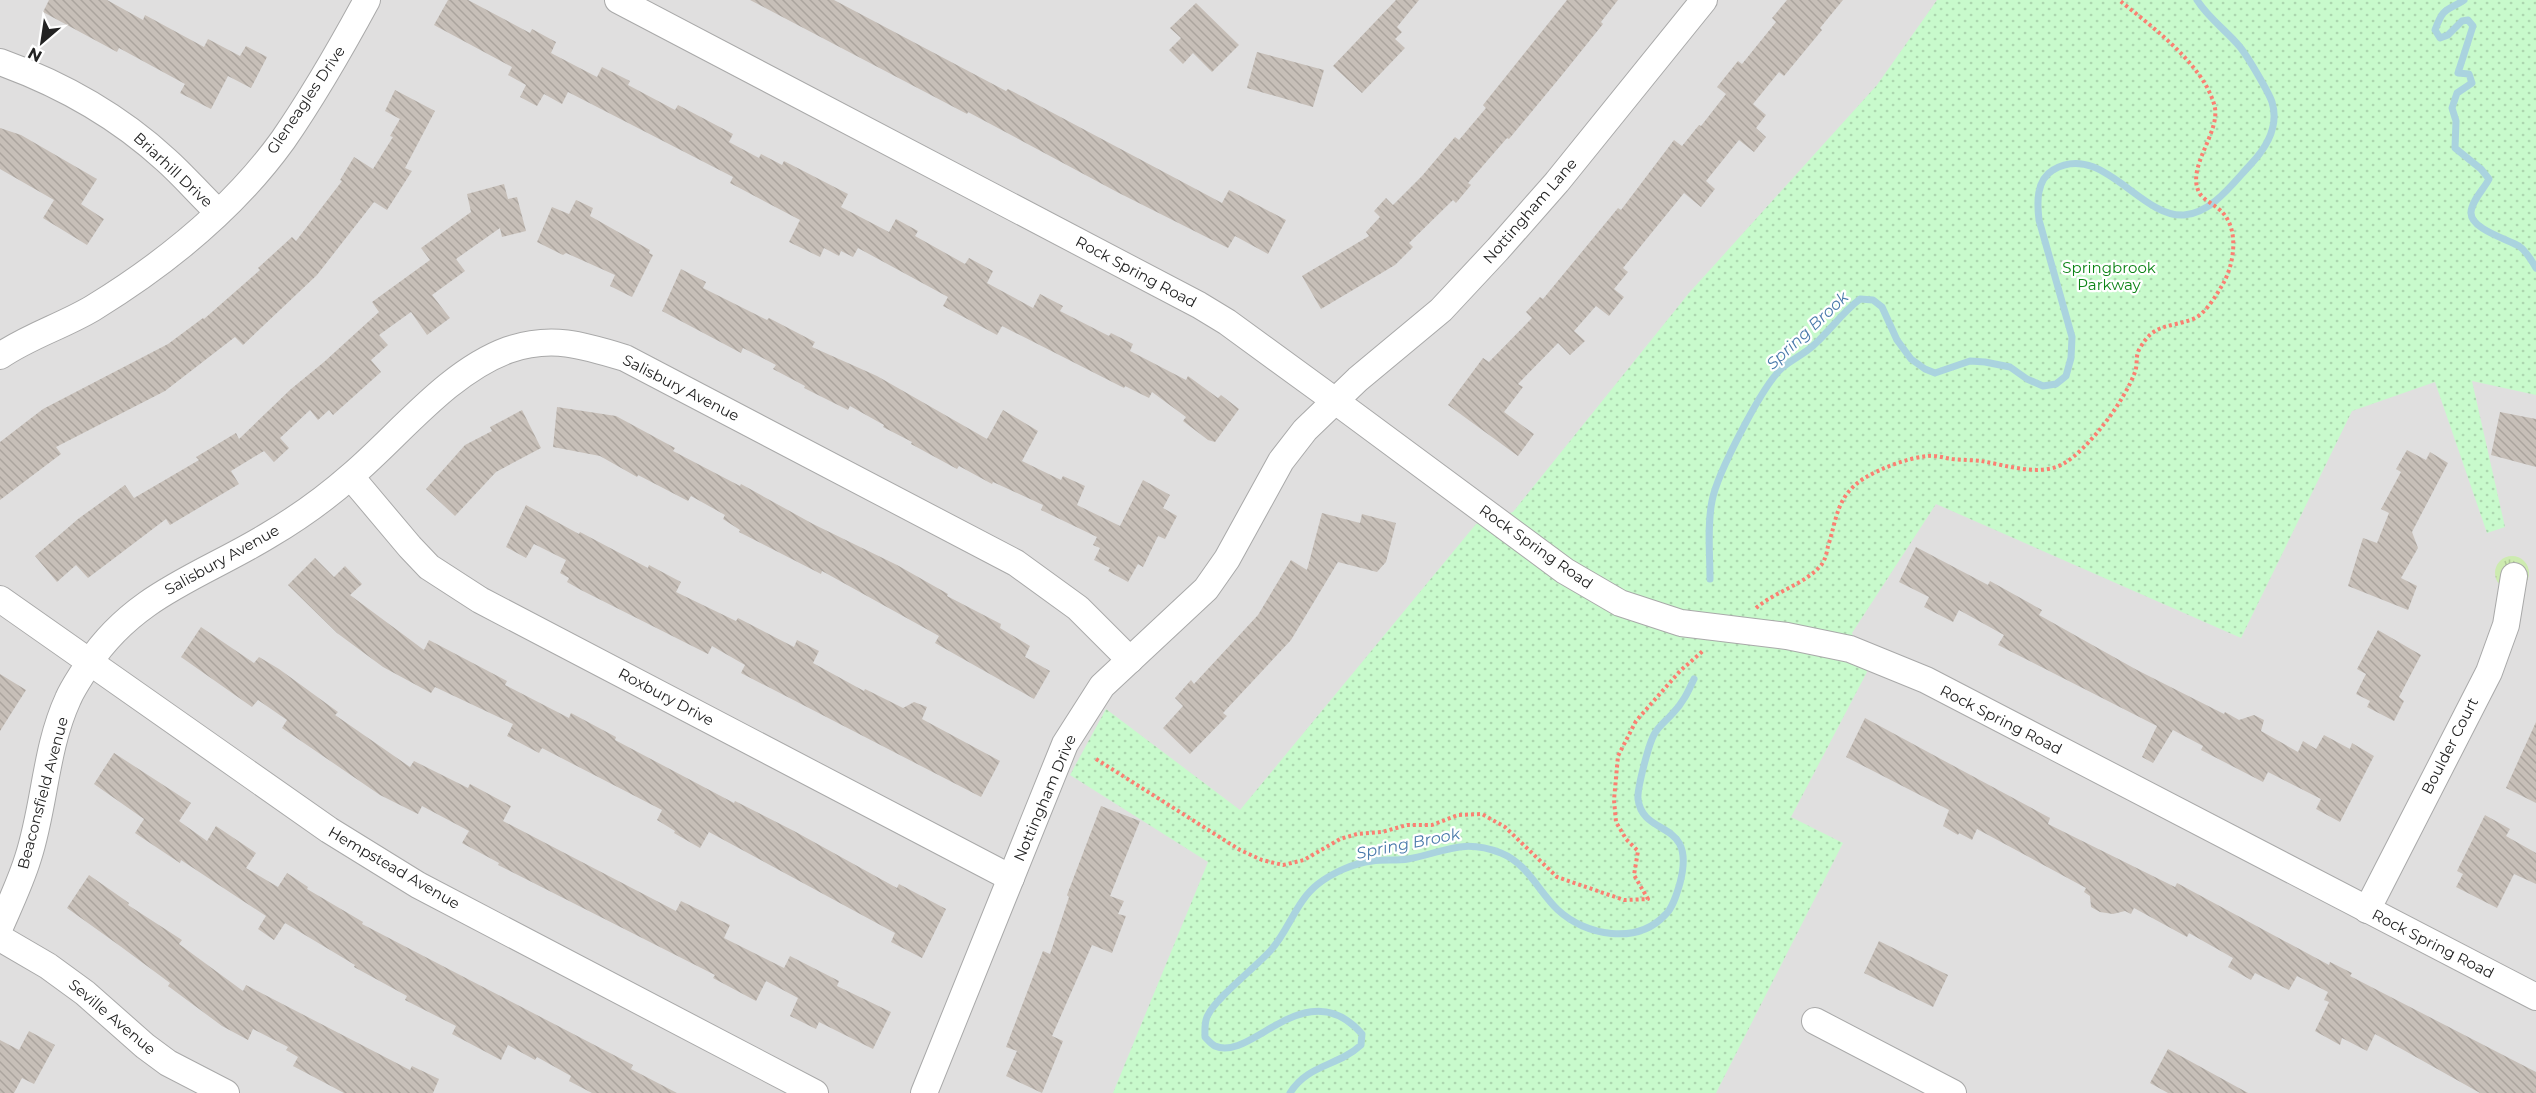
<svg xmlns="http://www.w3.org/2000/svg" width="2536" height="1093" viewBox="0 0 2536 1093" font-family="Montserrat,sans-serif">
<defs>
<pattern id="grass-tufts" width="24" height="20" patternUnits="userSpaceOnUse" patternTransform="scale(1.5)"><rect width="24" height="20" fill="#cdebb0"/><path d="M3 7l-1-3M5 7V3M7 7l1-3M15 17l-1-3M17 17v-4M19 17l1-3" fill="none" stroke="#b0c997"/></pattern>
<pattern id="park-dots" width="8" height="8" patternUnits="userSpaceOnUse" patternTransform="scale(1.5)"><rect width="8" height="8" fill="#c8facc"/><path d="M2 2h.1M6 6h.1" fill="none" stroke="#acd6af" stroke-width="1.8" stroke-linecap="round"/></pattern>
<pattern id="building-back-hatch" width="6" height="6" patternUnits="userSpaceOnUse" patternTransform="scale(1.5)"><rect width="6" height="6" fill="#c7bfb8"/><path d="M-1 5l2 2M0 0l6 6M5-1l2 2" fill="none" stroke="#aba49e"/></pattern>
</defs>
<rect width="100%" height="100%" fill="#f2efe9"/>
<rect fill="#e0dfdf" x="0" y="0" width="2536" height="1093"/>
<circle fill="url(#grass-tufts)" cx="2512" cy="573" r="17"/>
<path fill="url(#park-dots)" d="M1937,0H2536V395L2472,381L2505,527L2487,533L2435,382L2352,411L2241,638L1936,504L1852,633L1867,672L1791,817L1843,843L1716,1093H1113L1208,862L1070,775L1106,709L1240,810L1476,524L1513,512L1689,293L1877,85Z"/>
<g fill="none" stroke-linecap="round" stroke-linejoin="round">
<g stroke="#aad3df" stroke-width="7">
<path d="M2464,0C2446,12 2444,6 2435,30L2440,38L2448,35L2462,21L2468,20L2473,26L2458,73L2469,74L2472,83L2457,93L2452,108L2456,121L2455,148L2481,169L2489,179C2484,189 2472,200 2471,212C2470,229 2507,239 2519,246C2526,251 2532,261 2536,268"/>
<path d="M1710,579C1710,554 1707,526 1712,501C1717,474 1762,386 1782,368C1792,359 1805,354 1815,344C1831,329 1843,312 1860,299L1873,300L1882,307L1897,340L1911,359L1925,369L1935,373L1970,361L1985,362L2010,367L2027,379L2043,386L2056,384L2066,376L2071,358L2072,337L2039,220C2037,203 2036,180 2053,170C2102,141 2140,218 2184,215C2212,213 2233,183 2251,164C2267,147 2279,125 2272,102C2268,91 2248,57 2240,47C2227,31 2208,18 2197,0"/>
<path d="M1290,1093C1308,1064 1337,1067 1361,1045L1362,1034C1306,970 1251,1063 1215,1046C1211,1044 1208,1040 1205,1037C1205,1030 1204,1021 1208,1015C1216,998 1256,967 1271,950C1289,930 1296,901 1318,884C1332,873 1354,863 1372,861C1384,859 1396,861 1408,859C1446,852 1462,838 1501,853C1528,864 1538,891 1558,910C1586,936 1637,945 1665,915C1673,908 1677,893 1680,883C1697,817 1643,839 1638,799C1637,789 1649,742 1655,733C1659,726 1668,719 1673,713C1683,703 1688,692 1694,679"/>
</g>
</g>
<g fill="url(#building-back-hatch)">
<path d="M49,0H107L143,20L145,15L204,47L208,39L240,56L246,46L267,57L251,88L228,76L211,109L180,93L185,84L119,48L117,52L43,12Z"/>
<path d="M448,0H468L530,33L532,29L556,42L551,53L597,77L602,67L630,81L628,85L675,110L678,105L733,134L729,142L759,158L761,154L782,165L784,161L848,194L841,207L889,232L896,219L918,231L915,236L965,264L969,258L993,271L987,283L1033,308L1040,294L1063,306L1060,311L1109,336L1111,333L1133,344L1130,351L1186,380L1188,376L1218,398L1221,395L1239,409L1215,442L1208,440L1183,421L1186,417L1152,392L1149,398L1125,386L1124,388L1002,326L997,335L943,306L948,297L858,248L853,257L841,251L839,256L824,248L820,257L789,242L800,220L730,183L733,177L568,92L562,104L544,94L537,106L520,97L526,85L508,75L512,67L434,25Z"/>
<path d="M750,0H834L1006,91L1008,89L1222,203L1229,190L1286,220L1268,254L1235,236L1228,248L1117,192L968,112L967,114Z"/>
<path d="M1396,0H1419L1397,27L1402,32L1395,39L1405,48L1362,93L1333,66Z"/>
<path d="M1567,0H1618L1601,22L1603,24L1562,75L1509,139L1507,138L1468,183L1471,185L1456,203L1453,200L1409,243L1413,247L1395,265L1321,309L1302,276L1369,236L1366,232L1380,217L1374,211L1386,198L1393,205L1422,176L1455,137L1459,140L1486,108L1483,105Z"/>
<path d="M1787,0H1843L1820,28L1822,30L1784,76L1779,72L1753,104L1766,115L1756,128L1766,137L1754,152L1739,140L1706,181L1715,189L1701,207L1684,193L1623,268L1628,272L1614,289L1624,297L1609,316L1596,306L1574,331L1585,341L1570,355L1558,343L1518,384L1523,387L1504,412L1534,434L1518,456L1448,405L1483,358L1489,362L1532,318L1526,312L1540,297L1543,299L1618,208L1621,210L1674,140L1682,146L1699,125L1701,126L1726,94L1717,87L1738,61L1742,64L1776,22L1772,18Z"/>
<path d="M1196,3L1239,45L1212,72L1193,53L1183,64L1169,50L1181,38L1170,28Z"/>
<path d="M1257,52L1324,70L1313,107L1247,88Z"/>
<path d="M395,90L435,111L405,168L412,171L387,210L374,202L317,275L243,345L235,337L165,391L56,447L61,454L0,500V442L43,409L168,344L203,318L204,319L260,270L258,268L292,237L296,241L342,181L340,180L354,157L373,169L393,137L390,136L400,119L385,111Z"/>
<path d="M0,128L21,135L97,179L81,204L104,219L87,245L43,218L54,200L0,169Z"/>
<path d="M504,184L508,199L517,197L526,231L502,237L500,228L456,259L465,271L432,295L450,318L427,335L411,312L379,335L388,345L371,360L381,372L333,415L329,410L318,420L310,410L280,438L289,448L274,462L264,451L231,471L239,484L170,525L166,519L88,578L76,565L57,582L35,556L78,519L125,485L134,498L199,460L196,457L236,433L239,439L291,389L324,362L379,312L372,302L430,260L421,248L471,212L467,194Z"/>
<path d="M576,200L593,208L590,216L650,250L649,253L653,255L632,297L610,286L615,275L566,253L563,255L537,242L552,207L569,214Z"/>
<path d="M681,269L706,282L703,288L767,320L769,318L815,342L812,347L877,376L987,439L1003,410L1038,431L1022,461L1061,480L1063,476L1085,486L1077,505L1120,526L1143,480L1170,495L1163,508L1177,516L1165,539L1158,536L1143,567L1138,564L1128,582L1108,571L1110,568L1094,560L1100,548L1093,545L1097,537L1041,510L1043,505L993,482L992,484L959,466L957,469L911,444L912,442L883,427L884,425L850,406L848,410L804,388L805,386L773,369L776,365L743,348L741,353L662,311Z"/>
<path d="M557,407L616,416L675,448L673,451L740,486L741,484L813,524L897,565L948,594L947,596L1001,624L1000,628L1030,646L1025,657L1050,671L1034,699L935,643L939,636L822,571L821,574L739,532L740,530L723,519L725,515L691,496L688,501L638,475L637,477L600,456L553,447Z"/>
<path d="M522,410L541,448L496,472L455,516L426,489L465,445L492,431L490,427Z"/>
<path d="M2500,412L2536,419V467L2491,455Z"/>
<path d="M2407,450L2426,460L2430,452L2448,463L2412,532L2418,548L2401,578L2417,586L2408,610L2348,586L2363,538L2377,543L2389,513L2381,509L2401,472L2396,469Z"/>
<path d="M526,505L579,534L580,532L648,568L649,565L681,582L676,592L736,621L738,618L794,647L797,640L819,651L813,663L864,691L865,689L903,708L914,702L927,707L922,719L1000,761L981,797L741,673L745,665L712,646L708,654L581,590L567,582L569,578L560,573L566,560L534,544L526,558L506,547Z"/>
<path d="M1322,513L1360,523L1362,514L1396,523L1386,562L1377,572L1338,562L1291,640L1223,713L1227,716L1190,754L1163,728L1183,706L1175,698L1191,680L1194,684L1258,615L1291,560L1307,570Z"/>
<path d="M1916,547L1988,585L1990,581L2042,610L2039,615L2137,670L2224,714L2225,712L2239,720L2254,715L2264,720L2261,731L2298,752L2303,741L2316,749L2324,735L2350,749L2352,743L2374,756L2340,822L2316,809L2321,799L2268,772L2263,782L2201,750L2203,746L2173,730L2153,763L2142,757L2157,726L1998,645L2004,635L1959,610L1953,622L1924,607L1929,597L1899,582Z"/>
<path d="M315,558L334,577L345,566L362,584L350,595L424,650L429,640L507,681L505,685L569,718L571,713L616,737L615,740L734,803L735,801L794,831L897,888L899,884L946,909L922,958L891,942L895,933L709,832L700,848L674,833L675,831L657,820L662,810L542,748L539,753L507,736L513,724L435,687L431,693L383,667L337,633L288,585Z"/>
<path d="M201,627L254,663L259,657L279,669L338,712L335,715L410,767L414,761L468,788L470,784L511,806L503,821L676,911L681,901L730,925L724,938L784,968L790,956L839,981L837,986L891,1012L873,1049L819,1022L816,1029L790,1016L798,998L766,981L756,1001L713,978L715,975L498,865L499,863L462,843L469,831L422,806L418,814L380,795L282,728L287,720L258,700L252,707L181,657Z"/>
<path d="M2378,630L2421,655L2399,697L2404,701L2394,721L2367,707L2370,701L2356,694L2366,674L2357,669Z"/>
<path d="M0,674L26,690L0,731Z"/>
<path d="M1865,718L2050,818L2048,824L2175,887L2177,883L2329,965L2330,962L2352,973L2350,976L2536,1072V1093H2480L2375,1034L2367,1051L2342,1038L2340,1045L2315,1031L2329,1002L2324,1000L2328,992L2297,976L2289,990L2255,973L2251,980L2228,967L2233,958L2189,933L2187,937L2134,908L2131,914L2125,911L2113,914L2100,912L2091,907L2090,896L2084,892L2086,888L1977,829L1972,840L1959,833L1958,835L1943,826L1949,810L1846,757Z"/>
<path d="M2536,722V803L2506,788Z"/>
<path d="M114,753L191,803L179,821L207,841L216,826L256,853L246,868L278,887L287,873L308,887L307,889L363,922L362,924L633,1065L631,1069L677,1093H592L569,1081L571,1076L537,1057L535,1060L508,1045L501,1060L452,1034L456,1026L405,1000L407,996L354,967L355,965L285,923L274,940L258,929L266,916L181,860L180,863L135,833L144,819L94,784Z"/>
<path d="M1101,806L1140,821L1110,896L1124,901L1118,914L1126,916L1112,953L1092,945L1052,1036L1063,1041L1042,1093L1006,1076L1017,1051L1006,1047L1043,951L1050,954L1069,897L1067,895Z"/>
<path d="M2485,815L2510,829L2506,836L2536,853V884L2514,874L2497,908L2456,887L2463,874L2457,871Z"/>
<path d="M89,875L129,903L128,905L182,940L179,944L243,991L246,985L410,1070L412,1066L439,1079L433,1093H344L293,1066L298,1057L286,1050L288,1047L253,1029L248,1040L222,1026L168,986L170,983L120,946L67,908Z"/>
<path d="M1879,941L1948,975L1933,1007L1864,973Z"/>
<path d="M29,1031L55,1045L34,1084L22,1078L14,1093H0V1040L19,1050Z"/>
<path d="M2168,1049L2248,1093H2168L2150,1083Z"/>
</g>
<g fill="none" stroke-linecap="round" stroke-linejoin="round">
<defs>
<g id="street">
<path d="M618,0L1199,305L1227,322L1334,400L1565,571L1620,603L1681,623L1787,636L1850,649L1926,680L2536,997"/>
<path d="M0,62C61,84 117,115 166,160C184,176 200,195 218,212"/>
<path d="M0,356C29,336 63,326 93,308C163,265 234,208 283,140C314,95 341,48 367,0"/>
<path d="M351,477L410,547L429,567L480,600L1011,878"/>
<path d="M0,599L329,830L418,885L815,1093"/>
<path d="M2367,910L2489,672L2506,625L2514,576"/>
<path d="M0,927C10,904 21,881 28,858C45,806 45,749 68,699C73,687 82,675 89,663C135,594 202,576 269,535C298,518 327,497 352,475C400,434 448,372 508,350C551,335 583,345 625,358L1016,563L1078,608L1130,660"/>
<path d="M0,938L48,966L85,993L145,1046L168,1063L226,1093"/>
<path d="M1815,1021L1953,1093"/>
<path d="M924,1093L1065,744L1102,686L1206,589L1227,559L1281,461L1305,430L1358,379L1441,310L1498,249L1557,182L1704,0"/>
</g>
</defs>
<use href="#street" stroke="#a9a9a9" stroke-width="28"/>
<g stroke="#fa8072" stroke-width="4" stroke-dasharray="3 3" stroke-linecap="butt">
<path d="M1756,608C1776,591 1806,584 1822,564C1825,560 1827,552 1828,546C1837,519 1836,497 1863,479C1881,468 1907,458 1928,456C1936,455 1944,458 1952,459C1962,460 1972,460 1981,461C2006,465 2039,477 2063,464C2089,449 2125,400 2135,372C2138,364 2135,355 2140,348C2154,323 2169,328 2193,319C2206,314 2217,294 2224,282C2234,263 2239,231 2223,213C2217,206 2205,201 2200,194C2184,168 2223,131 2214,104C2202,63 2151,26 2119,0"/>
<path d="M1096,759L1240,850L1262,860L1283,865L1304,860L1340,839L1357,834L1382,832L1407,825H1432L1458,815L1482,814L1505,827L1557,877L1624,900L1648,899L1634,875L1638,851L1626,839L1616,822L1614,800L1618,756L1636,721L1680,671L1704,650"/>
</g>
<use href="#street" stroke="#fff" stroke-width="26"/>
</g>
<g text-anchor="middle" stroke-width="4.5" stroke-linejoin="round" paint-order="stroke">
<g font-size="15" fill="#222" stroke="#fff">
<text transform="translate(306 100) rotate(-56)" y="5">Gleneagles Drive</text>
<text transform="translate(173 170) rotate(43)" y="5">Briarhill Drive</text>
<text transform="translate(1530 211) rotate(-49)" y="5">Nottingham Lane</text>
<text transform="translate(1136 272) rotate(28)" y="5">Rock Spring Road</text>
<text transform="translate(681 388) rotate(27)" y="5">Salisbury Avenue</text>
<text transform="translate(1536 547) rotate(35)" y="5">Rock Spring Road</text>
<text transform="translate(222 560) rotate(-29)" y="5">Salisbury Avenue</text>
<text transform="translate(666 697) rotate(28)" y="5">Roxbury Drive</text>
<text transform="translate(2001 720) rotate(27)" y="5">Rock Spring Road</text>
<text transform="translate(2450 746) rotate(-63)" y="5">Boulder Court</text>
<text transform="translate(43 793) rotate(-75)" y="5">Beaconsfield Avenue</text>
<text transform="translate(1045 798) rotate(-67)" y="5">Nottingham Drive</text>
<text transform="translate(394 868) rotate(30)" y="5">Hempstead Avenue</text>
<text transform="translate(2433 944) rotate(27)" y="5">Rock Spring Road</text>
<text transform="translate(112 1017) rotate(40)" y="5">Seville Avenue</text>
</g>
<g font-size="15" fill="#0c8416" stroke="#fff">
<text x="2109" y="273">Springbrook<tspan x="2109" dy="17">Parkway</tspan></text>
</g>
<g font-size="16" font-style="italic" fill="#4a7aab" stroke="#fff">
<text transform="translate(1807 330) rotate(-43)" y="6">Spring Brook</text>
<text transform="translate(1408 843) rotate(-11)" y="6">Spring Brook</text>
</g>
</g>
<g transform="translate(42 42) rotate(209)" stroke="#ffffff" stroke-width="4.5" paint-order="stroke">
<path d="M0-4.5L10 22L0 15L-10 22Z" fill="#222222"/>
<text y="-9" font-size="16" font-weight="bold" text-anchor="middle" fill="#222222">N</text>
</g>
</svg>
